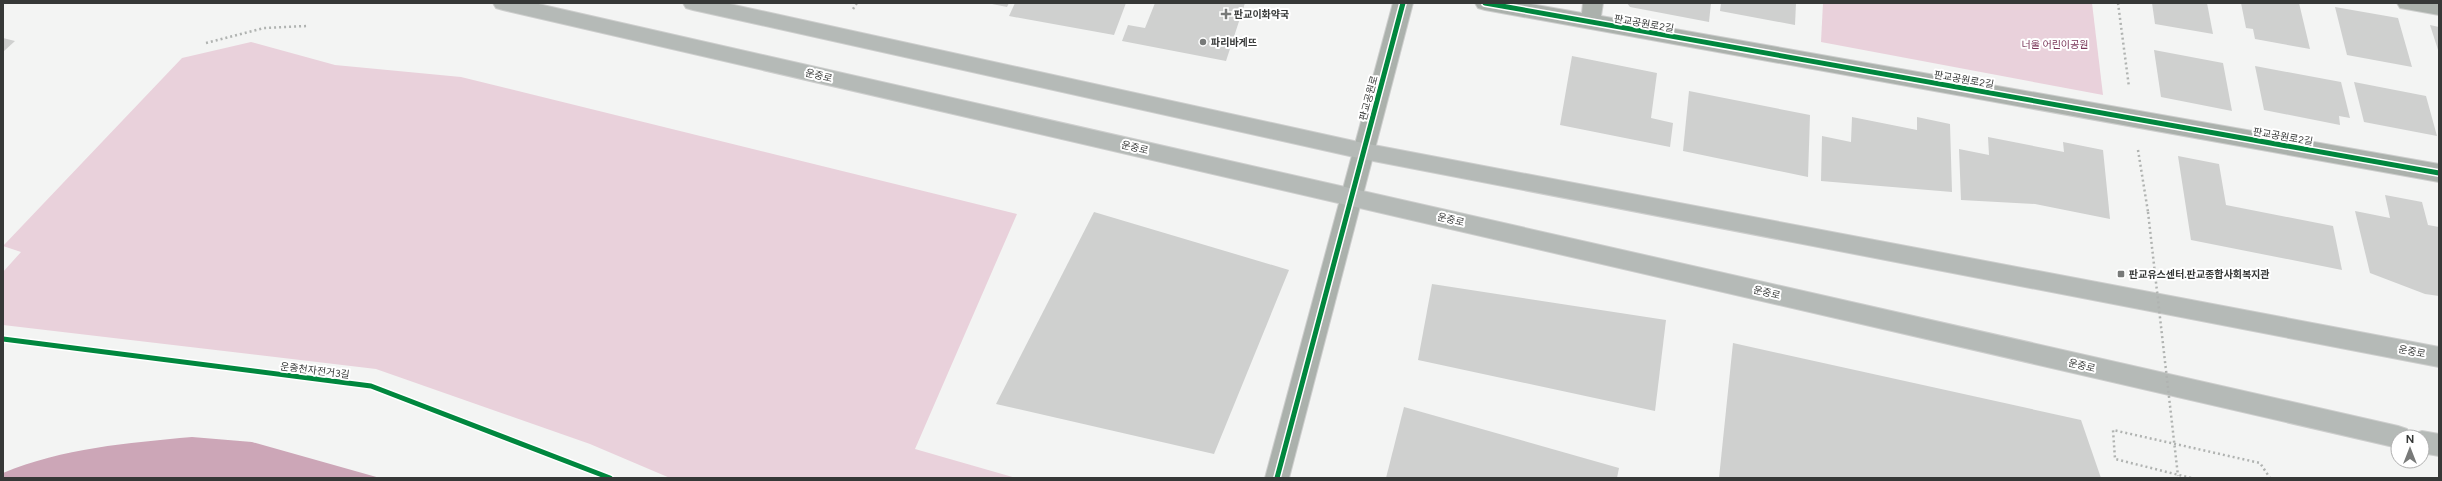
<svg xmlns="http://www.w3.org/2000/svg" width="2442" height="481" viewBox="0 0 2442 481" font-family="Figtree,'Noto Sans KR',sans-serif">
<rect width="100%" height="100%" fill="#f3f4f3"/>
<g fill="#e9d1db">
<path d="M1823,3H2092L2103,95L1821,42Z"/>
<path d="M251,42L335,65L461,77L1017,214L915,449L1016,478H670L590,444L376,369L3,325V272L21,252L3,246L182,58Z"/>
</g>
<path fill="#cca6b7" d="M192,437L252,442L380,478H3V473C63,448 127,443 192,437Z"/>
<g fill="#cfd0cf">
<path d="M987,3H1009L1007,7Z"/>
<path d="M1015,3H1126L1114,35L1009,16Z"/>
<path d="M1155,3H1245L1226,61L1122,41L1128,25L1145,28Z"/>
<path d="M1627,3H1711L1709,22L1630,7Z"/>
<path d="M1721,3H1796L1795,25L1720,11Z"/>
<path d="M2152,3H2207L2213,34L2155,24Z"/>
<path d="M2241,3H2299L2310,49L2255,39L2253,29L2246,28Z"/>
<path d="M2335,7L2398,18L2412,67L2347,55Z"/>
<path d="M2430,25L2439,27V53Z"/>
<path d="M3,38L15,41L3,52Z"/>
<path d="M2154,50L2223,63L2232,111L2161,97Z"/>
<path d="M1572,56L1657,73L1651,118L1673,123L1670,147L1560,125Z"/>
<path d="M2255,66L2341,82L2350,118L2339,116L2340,125L2264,110Z"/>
<path d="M2354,82L2426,96L2437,136L2364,122Z"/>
<path d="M1689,91L1810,115L1808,177L1683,151Z"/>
<path d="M1852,117L1917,130V117L1950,124L1952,192L1821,181L1822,136L1851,142Z"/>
<path d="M1988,137L2064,152L2063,142L2103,150L2110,219L2035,204L1961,200L1959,149L1989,155Z"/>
<path d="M2178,156L2219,164L2226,205L2333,226L2342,270L2191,240Z"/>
<path d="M2385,195L2422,202L2428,225L2439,227V296L2425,294L2370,273L2355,211L2390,218Z"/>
<path d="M1094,212L1289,270L1214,454L996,404Z"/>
<path d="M1432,284L1666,320L1655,411L1418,360Z"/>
<path d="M1733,343L2081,420L2101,478H1719Z"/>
<path d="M1404,407L1619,468L1617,478H1386Z"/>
</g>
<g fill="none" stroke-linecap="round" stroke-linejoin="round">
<defs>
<g id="street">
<path d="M1393,3H1413L1289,478H1265Z"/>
<path d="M1475,3H1525L1582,13L1583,3H1603L1601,16L2439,164V182L1485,10L1478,8Z"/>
<path d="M2397,3H2439V15L2400,8Z"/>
</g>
<g id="secondary">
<path d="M493,3H534L2398,426L2407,429L2410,437H2398V448L503,10L496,8Z"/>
<path d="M683,3H725L1363,143L2439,347V367L1363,159L693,10L686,8Z"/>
<path d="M2422,431L2439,434V456L2422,453V437H2412L2413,434Z"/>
</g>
</defs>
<use href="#street" stroke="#cdcecd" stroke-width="2"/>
<use href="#secondary" stroke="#cdcecd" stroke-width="2"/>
<g stroke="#b0b3b1" stroke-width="2.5" stroke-dasharray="2 3" stroke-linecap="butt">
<path d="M2118,3L2129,87"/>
<path d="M853,9L857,3"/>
<path d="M206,43L264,28L307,26"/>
<path d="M2138,150L2148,212"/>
<path d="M2191,478L2115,459L2113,430L2260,463L2270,478"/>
</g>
<use href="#street" fill="#abb1ac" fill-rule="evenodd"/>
<use href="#secondary" fill="#b5bab7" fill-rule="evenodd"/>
<path stroke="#b0b3b1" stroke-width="2.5" stroke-dasharray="2 3" stroke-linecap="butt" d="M2148,212L2178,476"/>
<defs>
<g id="cycleway">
<path d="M1485,3L2439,173"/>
<path d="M3,339L371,386L610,478"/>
<path d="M1277,478L1403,3"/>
</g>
</defs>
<use href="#cycleway" stroke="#fff" stroke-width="8"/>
<use href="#cycleway" stroke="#00873e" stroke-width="5"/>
</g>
<g fill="#787a79" stroke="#fff" stroke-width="1.5">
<path d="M1224 8h4v4h4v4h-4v4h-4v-4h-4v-4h4z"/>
<circle cx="1203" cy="42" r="4"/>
<rect x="2117" y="270" width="8" height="8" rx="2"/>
</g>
<g text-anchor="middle" stroke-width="4" stroke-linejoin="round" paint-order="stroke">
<g font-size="10" font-weight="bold" fill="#363837" stroke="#fff" text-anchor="start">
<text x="1234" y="18">판교이화약국</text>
<text x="1211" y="46">파리바게뜨</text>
<text x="2129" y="278">판교유스센터.판교종합사회복지관</text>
</g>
<g font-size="10" fill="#363837" stroke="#fff">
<text transform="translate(1644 23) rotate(10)" y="4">판교공원로2길</text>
<text transform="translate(819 75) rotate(13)" y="4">운중로</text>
<text transform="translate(1964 79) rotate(10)" y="4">판교공원로2길</text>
<text transform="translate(1368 98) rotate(-75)" y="4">판교공원로</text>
<text transform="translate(2283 136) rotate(10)" y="4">판교공원로2길</text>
<text transform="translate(1135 147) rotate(13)" y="4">운중로</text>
<text transform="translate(1451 219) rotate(13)" y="4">운중로</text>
<text transform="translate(1767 292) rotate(13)" y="4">운중로</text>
<text transform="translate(2412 351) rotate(11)" y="4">운중로</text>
<text transform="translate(2082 365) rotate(13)" y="4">운중로</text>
<text transform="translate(315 370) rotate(7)" y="4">운중천자전거3길</text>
</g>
<g font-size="10" fill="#783356" stroke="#fff">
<text x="2055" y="48">너울 어린이공원</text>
</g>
</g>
<rect width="2442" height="481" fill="none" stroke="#363837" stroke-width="8"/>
<g transform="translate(2410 449)"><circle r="19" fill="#ffffff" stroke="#afafaf"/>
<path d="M0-3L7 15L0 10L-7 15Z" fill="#787a79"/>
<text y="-6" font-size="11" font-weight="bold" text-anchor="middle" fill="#363837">N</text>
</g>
</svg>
